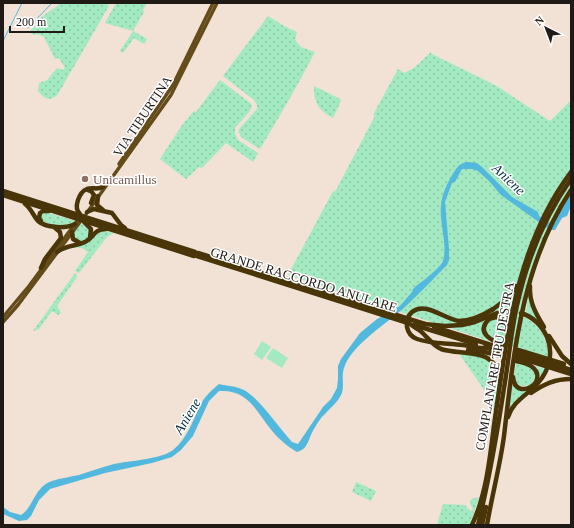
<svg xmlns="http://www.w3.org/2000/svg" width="574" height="528" viewBox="0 0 574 528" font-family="Georgia,serif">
<defs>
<pattern id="grass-dots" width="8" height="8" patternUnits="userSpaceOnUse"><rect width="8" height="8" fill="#a3e9c1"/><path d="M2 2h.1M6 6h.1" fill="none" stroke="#8cc7a5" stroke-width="1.8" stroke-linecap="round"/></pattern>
</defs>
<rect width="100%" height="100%" fill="#f2e2d5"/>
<g fill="url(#grass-dots)">
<path d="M60,3H109L108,5L109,6L58,94C51,102 44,99 38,91L39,83L47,80L57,68L63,70L65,68L59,58L55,59L44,37L40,35L31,34L30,31C35,27 38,21 42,17C48,11 55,9 60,3Z"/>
<path d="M116,3H147L143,10L144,12L133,31L147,39L144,44L134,38L123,53L120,51L133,31L105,23Z"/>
<path d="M268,16L284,26L297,32L295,40L301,47L315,52C298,85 279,117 260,149L241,137L238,131L240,128L257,109V105L254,100L223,76Z"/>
<path d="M430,52L432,54L495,85L550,121L571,100V193L554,221L539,258L528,294L542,326L526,314L528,296L524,317C540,325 549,340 548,358L487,339L489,341L288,275L332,193L336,190L375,116L373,115L398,69L404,73L414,68L430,53Z"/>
<path d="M220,80L250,103L252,106L250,111L235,128V133L238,140L258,153L253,162L226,143L202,168L199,167L186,179L160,159L182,125L194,111L196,112Z"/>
<path d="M314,86L340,99L341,101L333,118C319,111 313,102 314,86Z"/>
<path d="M45,212L76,221L62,227L44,222L42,221L40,216Z"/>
<path d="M81,223L90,231L88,238L83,242L75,239L74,233Z"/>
<path d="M104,230L114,233L107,237L79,273L75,271L88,252L82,248L68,247L79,245Z"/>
<path d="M75,273L77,275V277L57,306L61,313L58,315L54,312H51L39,329L33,331Z"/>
<path d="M458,352C466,354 478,355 486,359C504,370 497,393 494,411L487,399L489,397Z"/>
<path d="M516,363C527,365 531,366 536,376L531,385C511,389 513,378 516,363Z"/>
<path d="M529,364L545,369L542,376L508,413L512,381L526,390L538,378Z"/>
<path d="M356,482L376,491L371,501L352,492Z"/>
<path d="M479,497L470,525H437L443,504L465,505L470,511L473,510L470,503L471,499Z"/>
</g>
<g fill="#a3e9c1">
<path d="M262,341L271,347L262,360L254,354Z"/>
<path d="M273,348L288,358L282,368L266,358Z"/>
</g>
<path fill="#53b8de" d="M468,162L477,163L482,167L512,197L538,212L539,216L551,224L571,194V206L567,216L562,218L555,230H550L501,195L489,181L478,171L472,169H462L455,182L452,183L445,202L449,249V260L447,265C433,279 420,293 406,306C388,323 351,345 344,368C341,377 345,387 341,395C338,402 330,408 325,414C320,418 317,424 314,429C308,438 309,449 297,452C287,446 280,440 273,432C256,412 249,389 219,391L209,401L193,436L181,450L172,457L152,463L105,473L50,489L39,500L31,516L27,520L19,521L3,514V507L10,512L21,515C34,507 34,487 52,481C61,478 70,477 79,475C91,471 102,467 114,464C128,461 162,459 173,450C187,439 193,420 201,404C205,396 212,390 219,384C227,386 236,386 244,390C259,398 279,428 292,442L298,444L323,407L331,399L337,388L338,379V366L341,359L360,333L377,319L400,306L412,292L413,289L416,286C422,282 441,267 443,261C448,243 439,224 441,206C442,195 446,186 451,177C456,169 458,163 468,162Z"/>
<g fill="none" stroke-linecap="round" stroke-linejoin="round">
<g stroke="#53b8de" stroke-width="1">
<path d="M28,28L52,3"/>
<path d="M3,41L22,3"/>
</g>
<g stroke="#644b1a" stroke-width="3.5">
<path d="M119,164L173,85L213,3"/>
<path d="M86,214L171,95L217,3"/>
<path d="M3,317L29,286L77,221"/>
<path d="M3,322L18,305L80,222"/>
</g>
<g stroke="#493508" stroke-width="4.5">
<path d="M88,190L91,191L94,195L91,203"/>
<path d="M3,191L195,252"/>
<path d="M3,195L194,256"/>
<path d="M98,196L97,205L103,210"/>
<path d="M25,204C32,209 33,216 38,221C46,228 66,229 75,224"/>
<path d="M87,212L94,209L112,213L121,225L125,228"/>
<path d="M80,214C73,208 79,192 87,189C93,187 97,190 103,187"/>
<path d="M41,221L39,218L40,213L43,211H49"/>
<path d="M84,222L91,229L90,238"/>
<path d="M72,232L73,239L80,243"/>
<path d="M57,252C68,244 75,247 85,242C94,238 93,229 106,229"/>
<path d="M198,253L406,318"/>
<path d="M197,256L405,322"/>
<path d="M41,268L45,259L61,238L60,232L54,227"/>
<path d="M530,286C529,302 536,314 544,327"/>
<path d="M492,310L509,297L516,286"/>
<path d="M409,319L425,324"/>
<path d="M409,323C412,326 416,328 419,330C427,336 432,345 441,349C462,356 496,346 499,379"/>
<path d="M424,324L445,326L462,325L475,322L497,313L513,312"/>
<path d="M414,325L476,344"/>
<path d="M434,327L504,349"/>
<path d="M549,336L562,356L571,364"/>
<path d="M504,345C492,341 475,333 489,319L496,317C504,319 507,323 507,331"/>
<path d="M485,347L503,353"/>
<path d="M487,348C479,349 471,346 463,345C448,343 431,344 417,339C406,335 403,320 412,312C426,301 444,319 459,321C472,321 482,316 493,309"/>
<path d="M468,350L480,351L502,356"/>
<path d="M518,350L564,364"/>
<path d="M517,353L571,370"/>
<path d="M517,357L571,374"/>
<path d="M513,377C515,403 552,381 531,366C527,363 521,362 516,361"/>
<path d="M531,393C544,384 555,379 571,379"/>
<path d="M508,417C512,404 522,398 532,389C547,376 555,357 547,337C542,326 533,317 521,313"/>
<path d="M472,525C486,495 490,458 494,425C507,337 516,245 571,172"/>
<path d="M478,525C489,480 497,434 504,388C509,359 511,329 518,301C528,257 545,216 571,179"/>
<path d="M482,525L486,507"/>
<path d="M487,525C492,495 500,466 504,436C514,350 522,264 571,190"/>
</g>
</g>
<circle fill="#8d6e63" stroke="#fff" stroke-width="1.5" cx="85" cy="179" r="4"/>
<g text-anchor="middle" stroke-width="3" stroke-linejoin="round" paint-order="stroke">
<g font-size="13" fill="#201a16" stroke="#fff">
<text transform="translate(142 116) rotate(-56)" y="5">VIA TIBURTINA</text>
<text transform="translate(304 279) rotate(17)" y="5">GRANDE RACCORDO ANULARE</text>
<text transform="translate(494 366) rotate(-80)" y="5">COMPLANARE TPU DESTRA</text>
</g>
<g font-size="13" fill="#785e54" stroke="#fff" text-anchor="start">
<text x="93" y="184">Unicamillus</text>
</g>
<g font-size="14" font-style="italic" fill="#002e3e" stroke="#fff">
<text transform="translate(509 179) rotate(43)" y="5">Aniene</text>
<text transform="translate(187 416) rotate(-59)" y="5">Aniene</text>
</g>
</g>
<rect width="574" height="528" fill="none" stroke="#201a16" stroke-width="8"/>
<g transform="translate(546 28) rotate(318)" stroke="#ffffff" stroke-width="3" paint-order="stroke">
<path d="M0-3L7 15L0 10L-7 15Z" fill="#201a16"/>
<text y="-6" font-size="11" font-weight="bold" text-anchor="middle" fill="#201a16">N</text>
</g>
<path d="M10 26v6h54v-6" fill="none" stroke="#201a16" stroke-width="2"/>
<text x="16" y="26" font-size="12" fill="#201a16" stroke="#ffffff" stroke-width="3" paint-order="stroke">200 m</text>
</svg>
